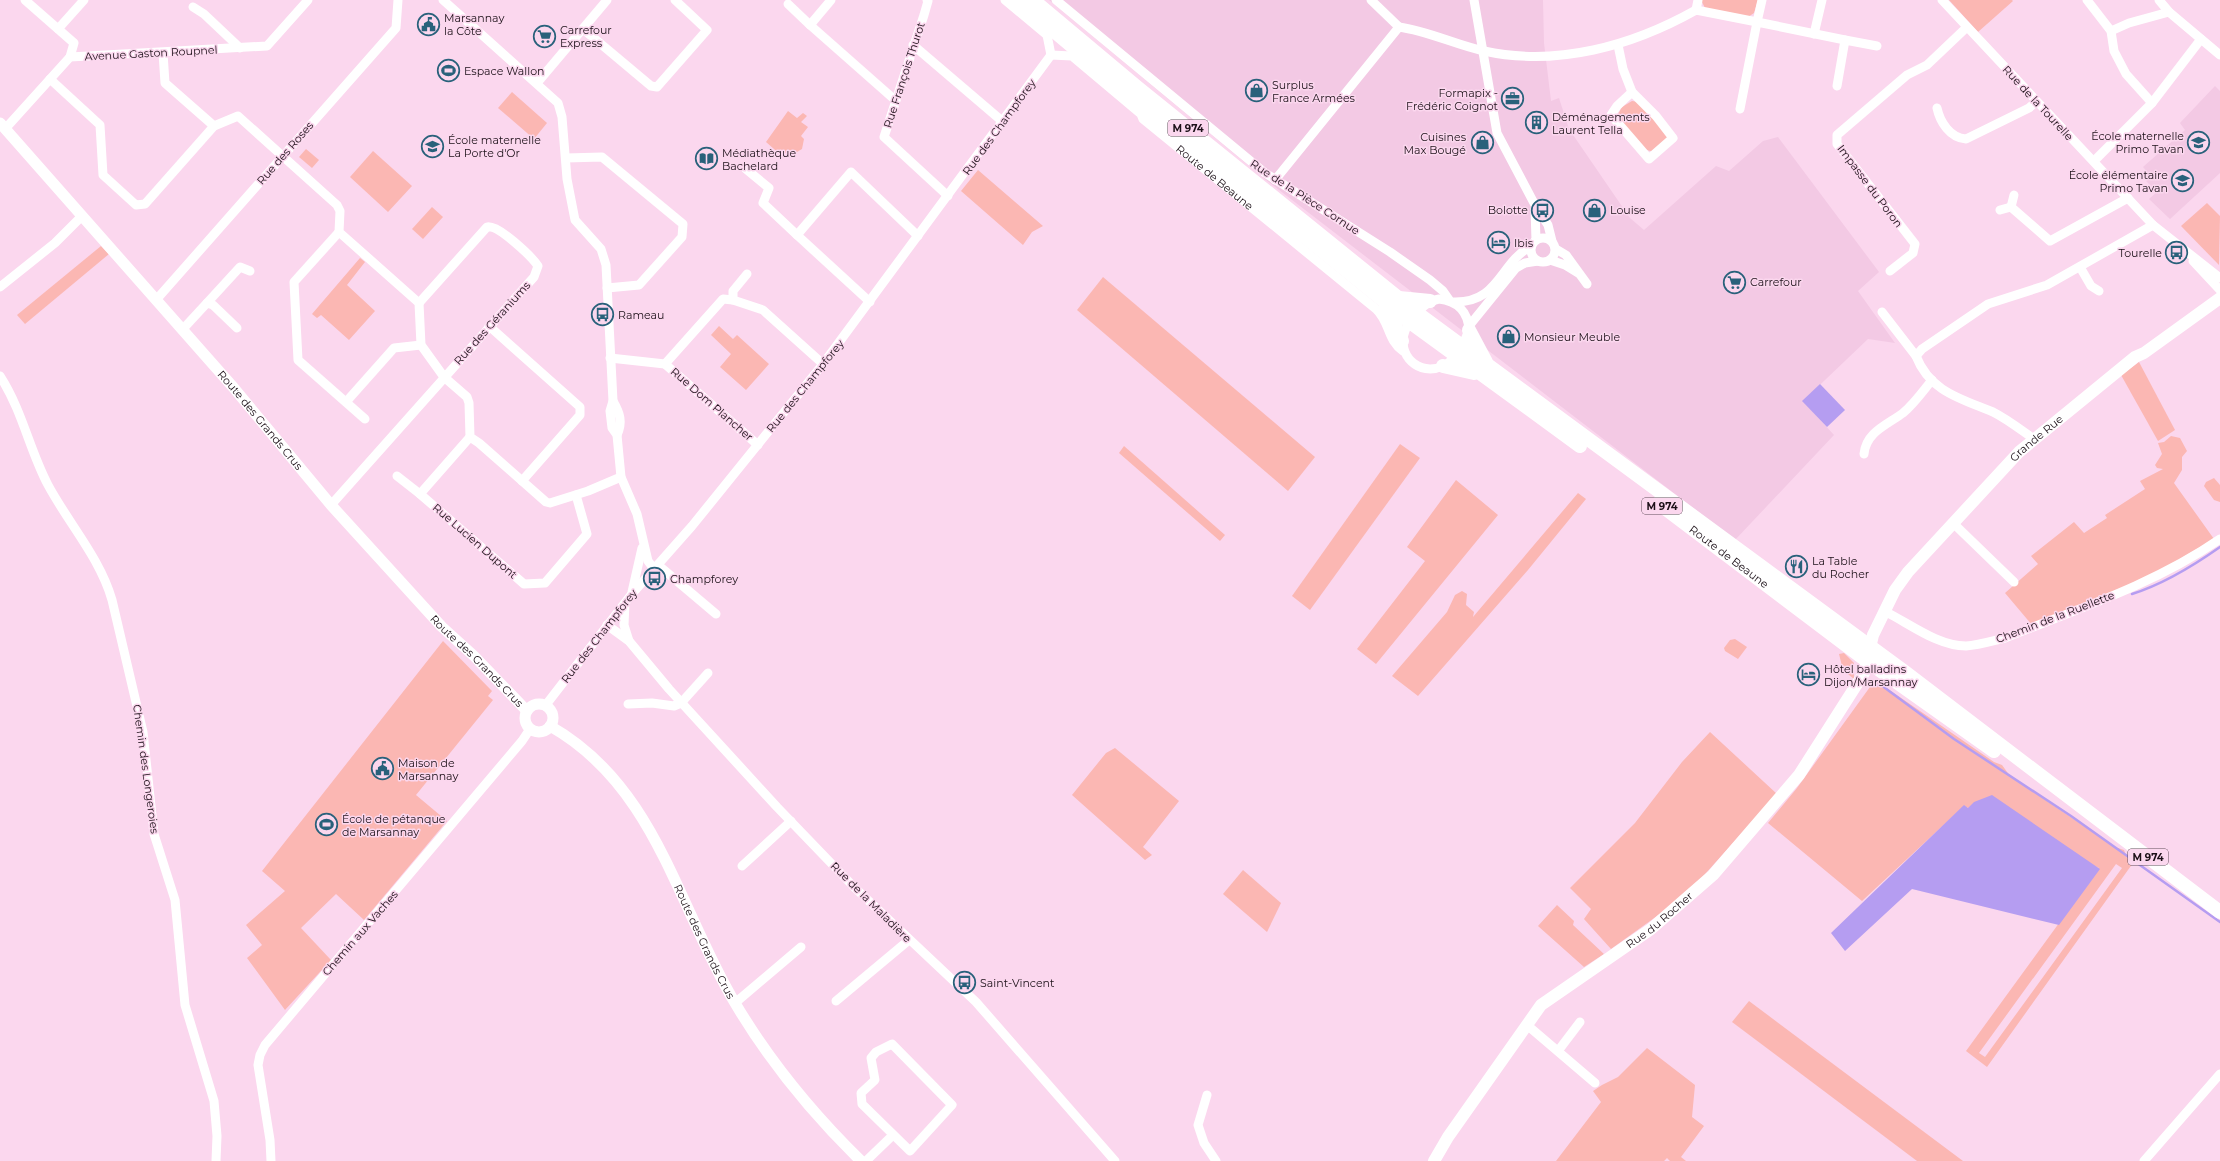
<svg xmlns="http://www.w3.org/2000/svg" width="2220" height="1161" viewBox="0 0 2220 1161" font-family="Montserrat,sans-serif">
<rect width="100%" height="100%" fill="#fbd7ee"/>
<g fill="#f3c9e4">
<path d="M1049,0H1543L1544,43L1551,101L1559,98L1569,129L1630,218L1644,230L1716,166L1729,171L1763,141L1778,137L1879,272L1858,291L1895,343L1868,339L1803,401L1834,435L1735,540L1266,180Z"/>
<path d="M2215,86L2220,91V173L2170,219L2149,199L2157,192L2146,181L2151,176L2143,167L2185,130L2180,123Z"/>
</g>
<g fill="#fbb7b3" fill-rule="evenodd">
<path d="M1701,0H1758L1754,13L1748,17L1705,8Z"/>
<path d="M1949,0H2012L2013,1L1978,32Z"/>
<path d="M512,92L547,123L534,139L498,108Z"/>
<path d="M1632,101L1639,102L1668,135L1667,142L1655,152L1642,149L1617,116L1622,107Z"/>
<path d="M788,111L797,118L803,113L807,116L801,122L808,127L801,136L804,139L802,149L797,152L789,150L782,156L766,142Z"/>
<path d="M306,149L319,160L312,168L299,157Z"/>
<path d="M373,151L412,186L388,212L350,177Z"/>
<path d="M978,170L1043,226L1032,232L1023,245L961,191Z"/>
<path d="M2207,203L2220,216L2219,265L2181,226Z"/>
<path d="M432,207L443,217L423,239L412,229Z"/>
<path d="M101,246L109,254L25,324L17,315Z"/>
<path d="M360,258L365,262L347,285L375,311L349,340L321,315L317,318L312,314Z"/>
<path d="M1103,277L1315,457L1288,491L1077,310Z"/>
<path d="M719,326L733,339L737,335L769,364L746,390L720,367L731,354L711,335Z"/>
<path d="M2139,362L2175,430L2158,441L2121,375Z"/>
<path d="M2171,436L2180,438L2187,451L2182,457V470L2174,483L2214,539L2146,579L2032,625L2005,593L2038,564L2031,556L2074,522L2084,533L2107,518L2105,515L2145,489L2140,481L2163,469L2157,468L2155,465L2162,454L2158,443L2164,442Z"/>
<path d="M1400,444L1420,458L1310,610L1292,596Z"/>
<path d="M1124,446L1225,535L1220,541L1119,453Z"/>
<path d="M2214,478L2220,485V502L2214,500L2204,486L2206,482Z"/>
<path d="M1456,480L1498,515L1376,664L1357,649L1425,561L1407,547Z"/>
<path d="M1578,493L1586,499L1528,570L1418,696L1392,676L1447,612L1455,595L1462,591L1467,594L1466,605L1474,612L1473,617Z"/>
<path d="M1735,639L1747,647L1738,659L1725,651L1724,648L1730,640Z"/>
<path d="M443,641L492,691L488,696L493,700L416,795L447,821L364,920L336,894L301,928L331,960L285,1010L247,958L262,945L246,925L285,891L262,871Z"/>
<path d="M1844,653L1854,663V679L1843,670L1839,654Z"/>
<path d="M1875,680L1994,762L2002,765L2010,776L2115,847L2124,850L2127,858L2133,863L1987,1067L1966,1051L2099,868L1964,806L1862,901L1768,823L1797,788ZM2116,864L2122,868L1985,1057L1979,1053Z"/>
<path d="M1710,732L1777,794L1697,883L1664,911L1611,949L1584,919L1591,909L1570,888L1635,823L1682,762Z"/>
<path d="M1115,748L1179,801L1143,847L1152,855L1145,860L1072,795L1106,753Z"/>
<path d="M1243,870L1281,903L1267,932L1223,894Z"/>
<path d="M1557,905L1574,921L1573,925L1604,954L1584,967L1538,926Z"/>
<path d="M1749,1001L1963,1161H1917L1732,1022Z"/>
<path d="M1647,1048L1695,1085L1692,1117L1704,1126L1681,1157L1686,1161H1670L1667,1158L1664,1161H1556L1601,1102L1593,1091L1602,1085L1618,1077Z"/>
</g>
<g fill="#b59df1">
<path d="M1820,384L1845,410L1827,427L1802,401Z"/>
<path d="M1992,795L2100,869L2059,925L1912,889L1845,951L1831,933L1964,805L1968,808L1974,802Z"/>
</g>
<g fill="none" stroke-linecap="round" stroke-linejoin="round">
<g stroke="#b59df1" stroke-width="2.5">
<path d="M2132,594C2164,584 2193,566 2220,547"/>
<path d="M1874,685H1881L1954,739L2071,816L2220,922"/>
</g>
<g stroke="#fff" stroke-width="9">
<path d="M25,0L74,43L70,57"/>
<path d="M443,0L558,103L562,117L567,179L575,220L601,249L606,265L613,401L610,411L612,428L617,435L621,477L637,514L648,561L654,569"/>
<path d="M831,0L810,25L895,100"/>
<path d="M927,0L928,1L924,15L884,137L948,196"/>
<path d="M1005,0L1047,35L1051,55"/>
<path d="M1056,0L1265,173L1390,252L1430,280L1443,291L1450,301"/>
<path d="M1371,0L1399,27"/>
<path d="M1474,0L1497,133L1535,205L1548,225L1552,241"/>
<path d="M1942,0L2153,225L2220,278"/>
<path d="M2087,0L2111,31L2114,51L2126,74L2152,103"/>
<path d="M2159,0L2169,12L2220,55"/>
<path d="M788,4L810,25"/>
<path d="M193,7L204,14L240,48"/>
<path d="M1696,10L1757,22L1762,0"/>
<path d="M1696,10L1698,0"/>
<path d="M1399,27C1428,31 1456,45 1484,51C1557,67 1632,46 1696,10"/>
<path d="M58,29L84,0"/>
<path d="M583,29L651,86L657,87L707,30L675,0"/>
<path d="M2111,31L2129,23L2169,12"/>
<path d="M1814,34L1822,0"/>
<path d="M913,45L1002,121"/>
<path d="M1618,45L1623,69L1632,92"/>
<path d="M163,53L165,83L214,126L238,116L337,205L340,211L339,232L419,303L421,345L444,377L467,397L469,403L470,437L479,443L546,502L550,503L588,491L621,477"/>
<path id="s1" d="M1051,55L1072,56L1141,114L1143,119L1376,309C1390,322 1387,340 1403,351"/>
<path d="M50,79L100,125L103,175L136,205L145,204L214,126"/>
<path d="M537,83L607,0"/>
<path d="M1837,86L1845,40L1877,46"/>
<path d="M1632,92L1656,116L1673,138L1649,159L1611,115L1617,106Z"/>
<path d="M1937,108C1940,122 1950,138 1966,139L2029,108L2036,102"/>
<path d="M1740,109L1757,22L1845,40"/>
<path d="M5,129L70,57L267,46L308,0"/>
<path d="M566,158L602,157L683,224L682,237L639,285L607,288"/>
<path d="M2094,161L2152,103L2201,39"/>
<path d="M746,169L769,188L763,203L797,235"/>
<path d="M1275,180L1399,27"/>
<path d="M2011,207L2014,195"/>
<path d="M1535,209L1536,240"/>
<path d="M2000,210L2011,207L2050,241L2128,198"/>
<path d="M339,232L294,282L298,360L365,419"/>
<circle cx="1543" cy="250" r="12"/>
<path d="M1556,249L1566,255L1587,284"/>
<path d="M1550,260L1565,265L1578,273"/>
<path d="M2193,261L2220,290"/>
<path d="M2080,267L2091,286L2099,291"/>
<path d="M1890,271L1913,253L1915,244L1837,144V135L1907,75L1927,65L1967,27"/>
<path d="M0,287L55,243L82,216"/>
<path d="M1439,299C1457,301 1468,311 1469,330C1465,342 1455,361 1443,366C1419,377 1396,355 1405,331C1406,326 1411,321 1415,316C1422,307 1428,301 1439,299Z"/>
<path d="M156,300L396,28L398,0"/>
<path d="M733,300V291L747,274"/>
<path d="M870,302L797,235L851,172L918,236"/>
<path d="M1454,302C1499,303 1499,264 1531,246"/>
<path d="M207,303L240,267L250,271"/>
<path d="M1882,312L1916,356L1922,349L1988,304L2047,285L2153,225"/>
<path d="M489,326L580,407V415L522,481"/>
<path d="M1469,326L1516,268L1525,263L1538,261"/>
<path d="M182,330L207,303L213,305L237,328"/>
<path d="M1916,356C1930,392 1962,399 1993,412C2007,419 2021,430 2034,439"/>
<path d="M610,358L665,364L723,299L733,300L763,310L823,364"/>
<path d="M665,364L758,445"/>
<path d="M0,376C23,412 29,449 48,485C69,524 100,558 112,600L143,732L154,834L175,900L185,1005L214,1101L217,1136L216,1161"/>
<path d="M613,401C620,413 623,422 617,435"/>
<path d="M346,402L394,348L421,345"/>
<path d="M470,437L420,494L524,584L545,583L587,534L576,495"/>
<path d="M1864,454C1866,432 1887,425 1903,413C1914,404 1923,391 1932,380"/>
<path d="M397,476L420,494"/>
<path d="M331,505L534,277L538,266C532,257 498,224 487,227L419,303"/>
<path d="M1953,523L2014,582"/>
<path d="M658,565L716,614"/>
<path d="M632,592L642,548"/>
<path d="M625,603L624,625L629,641"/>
<path d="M1884,611C1909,623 1937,646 1966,646C1979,645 1992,641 2005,638C2078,609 2155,584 2220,539"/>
<path d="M607,625L629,641L669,689L777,807L854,887L976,1002L1115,1161"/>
<path d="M628,704L652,703L674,706L681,703L708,673"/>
<path d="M545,706L631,595L692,526L823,364L1051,55"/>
<path d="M742,866L791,821"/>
<path d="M836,1001L909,940"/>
<path d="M735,1003L801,947"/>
<path d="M1527,1025L1595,1083"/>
<path d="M892,1044L952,1105L910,1151L862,1104L861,1093L875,1080L871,1058L876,1052Z"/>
<path d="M1558,1051L1580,1022"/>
<path d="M1207,1095L1198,1125L1204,1143L1216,1161"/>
<path d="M271,1161L270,1140L258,1065L260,1055L265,1045L522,741L530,729"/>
<path d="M866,1161L893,1135"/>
<path d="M2144,1161L2220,1074"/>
</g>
<g stroke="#fff" stroke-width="11">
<path id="s2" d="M0,123L233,387L331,505L442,627L474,656L527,711"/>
<circle cx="539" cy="718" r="14"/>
<path id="s3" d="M550,726C656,786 677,906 735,1003C770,1062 812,1113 861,1161"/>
</g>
<path stroke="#fff" stroke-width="12" id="s4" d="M1434,1161L1448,1137L1541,1005L1651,929L1713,875L1799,775L1864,673L1873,635L1895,590L1908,572L2019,452L2135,357L2144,353L2220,298"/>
<g stroke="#fff" stroke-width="14">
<path d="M1017,0L1130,95L1410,322L1580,446"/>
<path d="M1033,0L1137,87L1417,313L1906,673L2220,912"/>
<path d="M1399,298L1430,301"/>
<path d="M1386,306L1402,341"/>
<path d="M1469,330L1486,362"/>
<path d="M1443,366L1474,373"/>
<path id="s5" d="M1658,503L1867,661L1994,751"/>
</g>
</g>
<defs>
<symbol id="civic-ring" viewBox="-11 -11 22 22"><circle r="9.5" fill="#fbd7ee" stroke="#29617b" stroke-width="1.5"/><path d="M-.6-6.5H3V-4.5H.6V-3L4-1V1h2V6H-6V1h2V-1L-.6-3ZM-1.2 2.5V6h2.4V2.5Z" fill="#29617b"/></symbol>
<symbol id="supermarket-ring" viewBox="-11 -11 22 22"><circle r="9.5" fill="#fbd7ee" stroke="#29617b" stroke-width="1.5"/><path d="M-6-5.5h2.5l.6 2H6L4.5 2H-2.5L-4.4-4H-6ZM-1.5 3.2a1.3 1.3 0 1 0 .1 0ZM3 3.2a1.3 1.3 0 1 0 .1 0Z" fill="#29617b"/></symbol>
<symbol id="stadium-ring" viewBox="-11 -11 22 22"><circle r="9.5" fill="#fbd7ee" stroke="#29617b" stroke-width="1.5"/><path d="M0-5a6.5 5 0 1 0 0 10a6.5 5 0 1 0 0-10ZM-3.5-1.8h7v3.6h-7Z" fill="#29617b"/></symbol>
<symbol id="shop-ring" viewBox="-11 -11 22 22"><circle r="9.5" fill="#fbd7ee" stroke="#29617b" stroke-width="1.5"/><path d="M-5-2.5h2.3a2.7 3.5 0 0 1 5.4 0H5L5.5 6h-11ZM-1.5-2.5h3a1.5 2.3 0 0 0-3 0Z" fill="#29617b"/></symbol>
<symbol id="office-ring" viewBox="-11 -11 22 22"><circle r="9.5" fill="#fbd7ee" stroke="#29617b" stroke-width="1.5"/><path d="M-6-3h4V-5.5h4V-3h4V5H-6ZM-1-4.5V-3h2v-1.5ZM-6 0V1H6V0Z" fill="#29617b"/></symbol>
<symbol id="building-ring" viewBox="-11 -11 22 22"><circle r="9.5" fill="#fbd7ee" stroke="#29617b" stroke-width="1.5"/><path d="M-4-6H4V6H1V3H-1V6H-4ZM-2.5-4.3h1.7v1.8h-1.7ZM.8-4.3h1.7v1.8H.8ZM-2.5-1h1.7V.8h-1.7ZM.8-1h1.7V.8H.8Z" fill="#29617b"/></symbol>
<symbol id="school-ring" viewBox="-11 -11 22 22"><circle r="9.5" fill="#fbd7ee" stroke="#29617b" stroke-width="1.5"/><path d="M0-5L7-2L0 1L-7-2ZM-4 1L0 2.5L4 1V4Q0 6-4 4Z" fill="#29617b"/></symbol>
<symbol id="library-ring" viewBox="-11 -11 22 22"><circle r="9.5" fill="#fbd7ee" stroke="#29617b" stroke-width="1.5"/><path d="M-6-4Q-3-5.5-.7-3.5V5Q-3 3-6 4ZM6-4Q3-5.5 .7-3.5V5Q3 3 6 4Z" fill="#29617b"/></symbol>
<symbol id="bus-ring" viewBox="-11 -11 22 22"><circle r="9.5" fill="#fbd7ee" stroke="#29617b" stroke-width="1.5"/><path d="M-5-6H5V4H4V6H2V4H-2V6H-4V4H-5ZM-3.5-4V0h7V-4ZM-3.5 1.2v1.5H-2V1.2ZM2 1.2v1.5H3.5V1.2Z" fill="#29617b"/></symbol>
<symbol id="hotel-ring" viewBox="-11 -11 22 22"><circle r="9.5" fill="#fbd7ee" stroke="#29617b" stroke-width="1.5"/><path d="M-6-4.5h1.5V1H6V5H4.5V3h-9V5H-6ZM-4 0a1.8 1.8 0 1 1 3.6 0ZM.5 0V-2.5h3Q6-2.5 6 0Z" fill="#29617b"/></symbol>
<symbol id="restaurant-ring" viewBox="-11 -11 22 22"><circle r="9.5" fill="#fbd7ee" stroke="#29617b" stroke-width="1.5"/><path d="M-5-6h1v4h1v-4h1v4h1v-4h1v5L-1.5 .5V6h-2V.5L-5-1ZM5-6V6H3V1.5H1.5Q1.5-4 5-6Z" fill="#29617b"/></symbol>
</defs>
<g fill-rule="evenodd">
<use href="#civic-ring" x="416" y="12" width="25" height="25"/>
<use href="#supermarket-ring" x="532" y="24" width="25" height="25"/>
<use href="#stadium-ring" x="436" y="58" width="25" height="25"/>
<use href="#shop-ring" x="1244" y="78" width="25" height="25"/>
<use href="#office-ring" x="1500" y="86" width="25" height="25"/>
<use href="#building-ring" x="1524" y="110" width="25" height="25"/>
<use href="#school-ring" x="2186" y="130" width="25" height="25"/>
<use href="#shop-ring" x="1470" y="130" width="25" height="25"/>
<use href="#school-ring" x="420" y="134" width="25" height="25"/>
<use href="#library-ring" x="694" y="146" width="25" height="25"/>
<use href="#school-ring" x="2170" y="168" width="25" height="25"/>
<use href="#bus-ring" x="1530" y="198" width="25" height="25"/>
<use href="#shop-ring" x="1582" y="198" width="25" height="25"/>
<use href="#hotel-ring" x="1486" y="230" width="25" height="25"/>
<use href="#bus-ring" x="2164" y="240" width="25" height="25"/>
<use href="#supermarket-ring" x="1722" y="270" width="25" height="25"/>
<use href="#bus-ring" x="590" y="302" width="25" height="25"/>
<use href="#shop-ring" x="1496" y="324" width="25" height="25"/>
<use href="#restaurant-ring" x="1784" y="554" width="25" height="25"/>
<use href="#bus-ring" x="642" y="566" width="25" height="25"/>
<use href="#hotel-ring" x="1796" y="662" width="25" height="25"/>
<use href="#civic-ring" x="370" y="756" width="25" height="25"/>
<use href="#stadium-ring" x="314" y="812" width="25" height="25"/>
<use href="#bus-ring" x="952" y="970" width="25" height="25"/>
</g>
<g text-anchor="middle" stroke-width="3" stroke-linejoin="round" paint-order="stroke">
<g fill="#fbd7ee" stroke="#5f4c58" stroke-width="1">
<rect x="1168" y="120" width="40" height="16" rx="3"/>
<rect x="1642" y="498" width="40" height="16" rx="3"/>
<rect x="2128" y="849" width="40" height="16" rx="3"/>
</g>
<g font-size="10" font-weight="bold" fill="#1c1018">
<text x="1188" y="132">M 974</text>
<text x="1662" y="510">M 974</text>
<text x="2148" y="861">M 974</text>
</g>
<g font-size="11" fill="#1c1018" stroke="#fbd7ee" text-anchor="start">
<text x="444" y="22">Marsannay<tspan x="444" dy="13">la Côte</tspan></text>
<text x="560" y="34">Carrefour<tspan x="560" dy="13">Express</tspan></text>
<text x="464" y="75">Espace Wallon</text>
<text x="1272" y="89">Surplus<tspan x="1272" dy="13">France Armées</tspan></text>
<text x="1498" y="97" text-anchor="end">Formapix -<tspan x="1498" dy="13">Frédéric Coignot</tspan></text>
<text x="1552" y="121">Déménagements<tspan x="1552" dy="13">Laurent Tella</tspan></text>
<text x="2184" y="140" text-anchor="end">École maternelle<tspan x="2184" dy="13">Primo Tavan</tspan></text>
<text x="1466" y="141" text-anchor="end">Cuisines<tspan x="1466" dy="13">Max Bougé</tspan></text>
<text x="448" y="144">École maternelle<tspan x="448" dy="13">La Porte d'Or</tspan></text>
<text x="722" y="157">Médiathèque<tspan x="722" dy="13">Bachelard</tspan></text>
<text x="2168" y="179" text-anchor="end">École élémentaire<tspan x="2168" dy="13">Primo Tavan</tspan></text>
<text x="1528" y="214" text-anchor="end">Bolotte</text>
<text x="1610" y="214">Louise</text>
<text x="1514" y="247">Ibis</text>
<text x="2162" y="257" text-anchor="end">Tourelle</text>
<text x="1750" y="286">Carrefour</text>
<text x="618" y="319">Rameau</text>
<text x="1524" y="341">Monsieur Meuble</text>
<text x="1812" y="565">La Table<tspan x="1812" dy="13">du Rocher</tspan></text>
<text x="670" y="583">Champforey</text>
<text x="1824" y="673">Hôtel balladins<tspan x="1824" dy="13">Dijon/Marsannay</tspan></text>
<text x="398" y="767">Maison de<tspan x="398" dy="13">Marsannay</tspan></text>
<text x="342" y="823">École de pétanque<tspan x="342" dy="13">de Marsannay</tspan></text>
<text x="980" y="987">Saint-Vincent</text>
</g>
<g font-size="11" fill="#1c1018" stroke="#fbd7ee">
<text transform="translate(151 53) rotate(-3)" y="4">Avenue Gaston Roupnel</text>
<text transform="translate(904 75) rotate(-72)" y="4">Rue François Thurot</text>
<text transform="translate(2038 103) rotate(47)" y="4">Rue de la Tourelle</text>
<text transform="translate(999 127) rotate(-54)" y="4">Rue des Champforey</text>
<text transform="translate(285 153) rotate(-49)" y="4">Rue des Roses</text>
<text dy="4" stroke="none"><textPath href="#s1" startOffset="209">Route de Beaune</textPath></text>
<text transform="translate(1870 186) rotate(53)" y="4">Impasse du Poron</text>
<text transform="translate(1305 197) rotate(33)" y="4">Rue de la Pièce Cornue</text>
<text transform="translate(492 323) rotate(-48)" y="4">Rue des Géraniums</text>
<text transform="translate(805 386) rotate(-51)" y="4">Rue des Champforey</text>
<text transform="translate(712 404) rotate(41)" y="4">Rue Dom Plancher</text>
<text dy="4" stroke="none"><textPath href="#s2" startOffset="395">Route des Grands Crus</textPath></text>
<text dy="4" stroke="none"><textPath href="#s4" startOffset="955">Grande Rue</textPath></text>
<text transform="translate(475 541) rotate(41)" y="4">Rue Lucien Dupont</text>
<text dy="4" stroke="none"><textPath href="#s5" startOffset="89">Route de Beaune</textPath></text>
<text transform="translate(2055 617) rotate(-21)" y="4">Chemin de la Ruellette</text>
<text transform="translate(599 636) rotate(-52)" y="4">Rue des Champforey</text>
<text dy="4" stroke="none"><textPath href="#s2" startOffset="719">Route des Grands Crus</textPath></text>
<text transform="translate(146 769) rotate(82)" y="4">Chemin des Longeroies</text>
<text transform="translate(871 902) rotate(45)" y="4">Rue de la Maladière</text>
<text dy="4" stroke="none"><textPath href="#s4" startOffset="335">Rue du Rocher</textPath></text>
<text transform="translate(360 933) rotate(-49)" y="4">Chemin aux Vaches</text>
<text dy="4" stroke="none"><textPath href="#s3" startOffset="270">Route des Grands Crus</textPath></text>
</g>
</g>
</svg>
